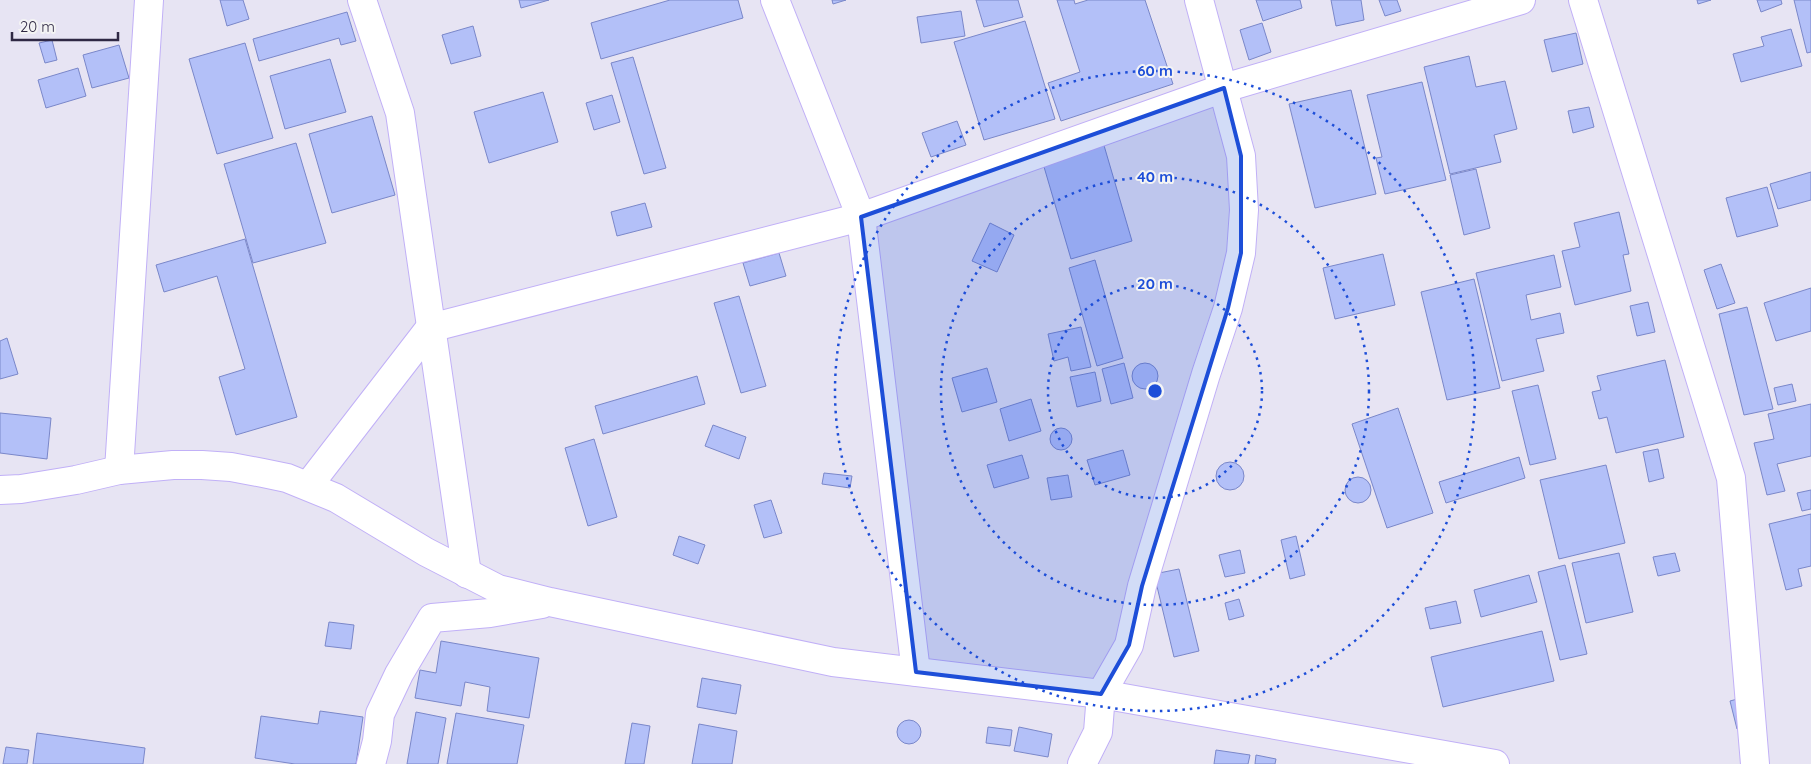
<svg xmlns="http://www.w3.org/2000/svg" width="1811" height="764" viewBox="0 0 1811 764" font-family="Quicksand,sans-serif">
<rect width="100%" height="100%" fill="#e7e4f3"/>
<g fill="#b3c0f8" stroke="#7a87c9">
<path d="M220,0H243L249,19L227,26Z"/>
<path d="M519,0H549L521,8Z"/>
<path d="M670,0H738L743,18L601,59L591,23Z"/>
<path d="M832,0H846L833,4Z"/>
<path d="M976,0H1018L1023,17L984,27Z"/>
<path d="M1057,0H1074L1075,4L1088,0H1145L1173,84L1061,121L1048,83L1080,72Z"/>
<path d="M1256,0H1300L1302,8L1263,21Z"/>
<path d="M1331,0H1361L1364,20L1336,26Z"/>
<path d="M1379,0H1397L1401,11L1385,16Z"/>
<path d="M1697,0H1711L1698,4Z"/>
<path d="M1757,0H1781L1782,4L1761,12Z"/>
<path d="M1794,0H1811V52L1807,53Z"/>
<path d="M961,11L965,36L921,43L917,17Z"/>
<path d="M347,12L356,41L341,45L339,38L259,61L253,39Z"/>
<path d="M1025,21L1055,119L984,140L954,42Z"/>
<path d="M1262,23L1271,52L1249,60L1240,30Z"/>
<path d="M473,26L481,56L451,64L442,35Z"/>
<path d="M1791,29L1802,66L1741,82L1733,54L1764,46L1761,37Z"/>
<path d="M1576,33L1583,64L1552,72L1544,40Z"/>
<path d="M52,40L57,60L45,63L39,43Z"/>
<path d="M245,43L273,138L217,154L189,59Z"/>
<path d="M119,45L129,78L92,88L83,55Z"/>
<path d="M1469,56L1476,87L1505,81L1517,129L1494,135L1501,162L1450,174L1424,67Z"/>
<path d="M633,57L666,168L644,174L611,63Z"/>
<path d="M330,59L346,112L285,129L270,76Z"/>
<path d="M78,68L86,96L46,108L38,80Z"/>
<path d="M1422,82L1446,180L1385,194L1376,158L1382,157L1367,95Z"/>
<path d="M1351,90L1376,194L1315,208L1289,104Z"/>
<path d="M543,92L558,142L489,163L474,112Z"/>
<path d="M612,95L620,122L594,130L586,103Z"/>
<path d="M1589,107L1594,127L1573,133L1568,111Z"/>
<path d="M372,116L395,195L332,213L309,134Z"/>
<path d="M957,121L966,145L931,157L922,133Z"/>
<path d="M1103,142L1132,241L1071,259L1042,160Z"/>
<path d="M296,143L326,243L253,263L224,164Z"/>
<path d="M1476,169L1490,228L1464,235L1450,175Z"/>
<path d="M1811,172V200L1778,209L1770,184Z"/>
<path d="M1767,187L1778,226L1737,237L1726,198Z"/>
<path d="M645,203L652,227L617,236L611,212Z"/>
<path d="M1619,212L1629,254L1623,255L1631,291L1575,305L1562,251L1580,247L1574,223Z"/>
<path d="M990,223L1014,235L997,272L972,261Z"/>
<path d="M245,239L297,417L236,435L219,377L245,369L217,276L164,292L156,265Z"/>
<path d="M779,253L786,276L750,286L743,263Z"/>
<path d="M1383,254L1395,305L1335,319L1323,268Z"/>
<path d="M1554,255L1561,287L1526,295L1531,320L1560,313L1564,333L1536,339L1544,371L1502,381L1476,273Z"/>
<path d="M1095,260L1123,358L1097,366L1069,268Z"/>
<path d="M1721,264L1735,303L1717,309L1704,270Z"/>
<path d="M1474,279L1500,388L1447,400L1421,292Z"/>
<path d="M1811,288V331L1776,341L1764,303Z"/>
<path d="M739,296L766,386L741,393L714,303Z"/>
<path d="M1648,302L1655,332L1637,336L1630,306Z"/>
<path d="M1747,307L1773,409L1744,415L1719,314Z"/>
<path d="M1081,327L1091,367L1071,371L1068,357L1054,361L1048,334Z"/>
<path d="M7,338L18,374L0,379V341Z"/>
<path d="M1665,360L1684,437L1616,453L1607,417L1599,419L1592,392L1601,390L1597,376Z"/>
<path d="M1124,363L1133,398L1111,404L1102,369Z"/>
<circle cx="1145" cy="376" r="13"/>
<path d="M987,368L997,402L962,412L952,378Z"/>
<path d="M1095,372L1101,401L1077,407L1070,377Z"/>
<path d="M697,376L705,404L603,434L595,406Z"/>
<path d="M1792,384L1796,401L1778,405L1774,388Z"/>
<path d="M1538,385L1556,459L1530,465L1512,391Z"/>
<path d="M1031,399L1041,431L1009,441L1000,409Z"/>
<path d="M1811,404V456L1777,464L1785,491L1767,495L1754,443L1774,439L1768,414Z"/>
<path d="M1398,408L1433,513L1387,528L1352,424Z"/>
<path d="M0,413L51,418L47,459L0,453Z"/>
<path d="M713,425L746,437L739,459L705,446Z"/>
<circle cx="1061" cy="439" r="11"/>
<path d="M594,439L617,517L588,526L565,448Z"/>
<path d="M1658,449L1664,478L1649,482L1643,452Z"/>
<path d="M1123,450L1130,475L1095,485L1087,460Z"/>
<path d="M1022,455L1029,478L994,488L987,465Z"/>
<path d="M1519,457L1525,478L1446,503L1439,482Z"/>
<circle cx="1230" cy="476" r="14"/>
<path d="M1606,465L1625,543L1559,559L1540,480Z"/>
<path d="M824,473L852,476L850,488L822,484Z"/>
<path d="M1068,475L1072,497L1051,500L1047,478Z"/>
<circle cx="1358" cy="490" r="13"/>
<path d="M1811,490V509L1802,511L1797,493Z"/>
<path d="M771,500L782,533L764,538L754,505Z"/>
<path d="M1811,514V566L1798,569L1802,586L1786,590L1769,524Z"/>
<path d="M679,536L705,545L698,564L673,555Z"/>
<path d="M1296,536L1305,575L1290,579L1281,540Z"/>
<path d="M1240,550L1245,573L1225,577L1219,555Z"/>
<path d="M1619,553L1633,612L1586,623L1572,563Z"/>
<path d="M1675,553L1680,571L1658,576L1653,557Z"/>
<path d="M1565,565L1587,654L1560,660L1538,572Z"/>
<path d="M1179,569L1199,651L1174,657L1154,574Z"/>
<path d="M1529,575L1537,602L1481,617L1474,590Z"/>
<path d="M1239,599L1244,616L1229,620L1225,603Z"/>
<path d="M1456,601L1461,623L1430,629L1425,608Z"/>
<path d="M329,622L354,625L351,649L325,646Z"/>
<path d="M1542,631L1554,681L1443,707L1431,657Z"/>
<path d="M441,641L539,658L529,718L487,711L490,687L465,682L461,706L415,698L420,670L436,673Z"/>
<path d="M702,678L741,685L736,714L697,707Z"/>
<path d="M1741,698L1747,727L1737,729L1730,701Z"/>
<path d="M320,711L363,717L356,764H295L255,758L261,716L318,724Z"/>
<path d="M416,712L446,718L438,764H407Z"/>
<path d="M456,713L524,725L517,764H447Z"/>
<circle cx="909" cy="732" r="12"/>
<path d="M632,723L650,726L644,764H625Z"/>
<path d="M699,724L737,731L732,764H692Z"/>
<path d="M988,727L1012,730L1010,746L986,743Z"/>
<path d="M1019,727L1052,734L1048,757L1014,751Z"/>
<path d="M37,733L145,748L143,764H33Z"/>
<path d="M6,747L29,750L27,764H3Z"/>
<path d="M1216,750L1250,755L1248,764H1214Z"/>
<path d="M1256,755L1276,759L1275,764H1255Z"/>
</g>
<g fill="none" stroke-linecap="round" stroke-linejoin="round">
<defs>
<g id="minor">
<path d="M362,0L400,113L467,574"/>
<path d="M775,0L861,217L916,672"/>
<path d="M1583,0L1731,478L1755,764"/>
<path d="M119,470L149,0"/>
<path d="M308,486L430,328L861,217L1224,88L1521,0"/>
<path d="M0,490L21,489L76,480L119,470L173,465H202L231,467L263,473L287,478L336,498L426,552L498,589L550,602L833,662L1101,694L1495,764"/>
<path d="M371,764L377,741L380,714L399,674L432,618L490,613L542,604"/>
<path d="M1082,764L1098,732L1101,694L1129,645L1142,586L1206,374L1228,308L1241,253L1244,210L1241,156L1199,0"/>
</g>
</defs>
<use href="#minor" stroke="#c1b0f7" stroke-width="30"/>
<use href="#minor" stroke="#fff" stroke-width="28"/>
</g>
<path fill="#1d4ed8" fill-opacity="0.2" stroke="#1d4ed8" stroke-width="4" stroke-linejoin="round" d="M1224,88L1241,156V253L1228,308L1142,586L1129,645L1101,694L916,672L861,217Z"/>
<g fill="none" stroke="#1d4ed8" stroke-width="2.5" stroke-dasharray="2.5 5">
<circle cx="1155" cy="391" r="107"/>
<circle cx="1155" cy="391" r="214"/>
<circle cx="1155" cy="391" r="320"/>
</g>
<circle cx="1155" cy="391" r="8" fill="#1d4ed8" stroke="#f4f4f4" stroke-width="2.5"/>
<g font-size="15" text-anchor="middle" font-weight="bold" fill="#1d4ed8" stroke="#f4f4f4" stroke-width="4" stroke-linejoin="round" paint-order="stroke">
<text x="1155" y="76">60 m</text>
<text x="1155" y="182">40 m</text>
<text x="1155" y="289">20 m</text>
</g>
<path d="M12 32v8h106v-8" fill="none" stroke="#2f2844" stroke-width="2.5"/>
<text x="20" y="32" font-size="15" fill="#2f2844" stroke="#f4f4f4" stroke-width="4" paint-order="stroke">20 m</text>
</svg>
